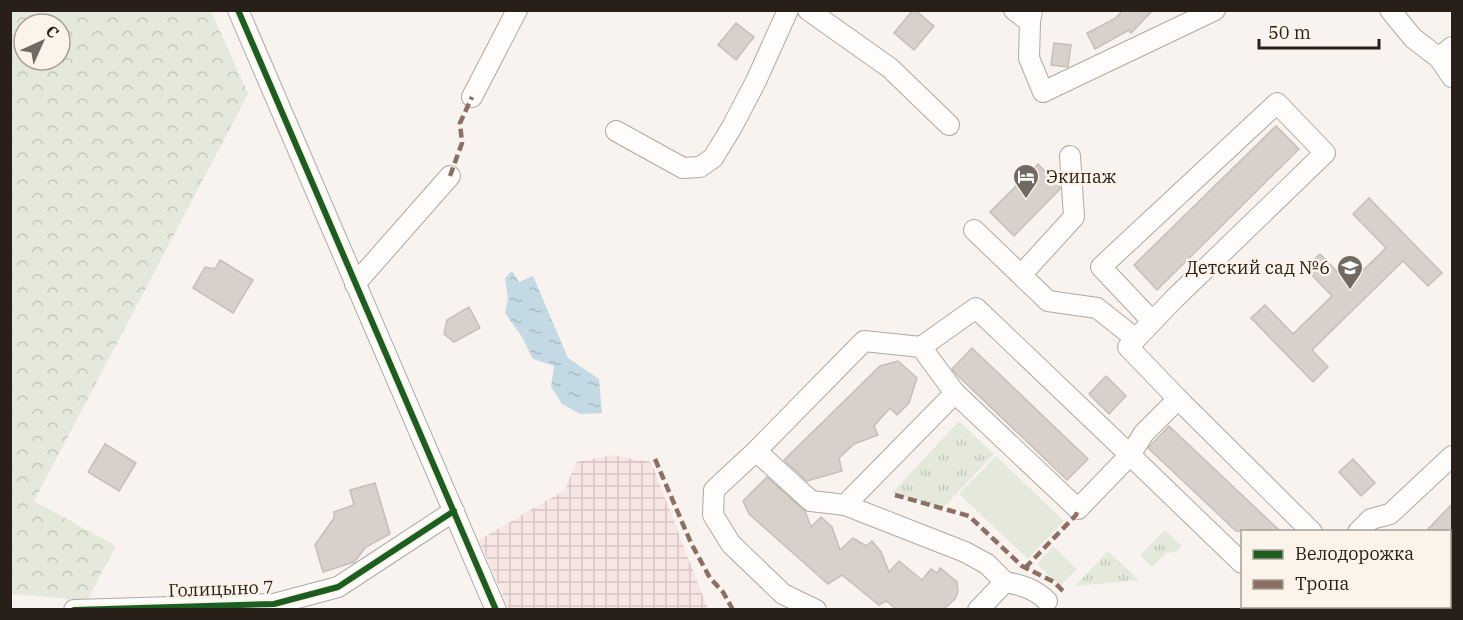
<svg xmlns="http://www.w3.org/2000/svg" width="1463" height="620" viewBox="0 0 1463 620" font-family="'IBM Plex Serif',serif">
<defs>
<pattern id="industrial-grid" width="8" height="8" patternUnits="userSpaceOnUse" patternTransform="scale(1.5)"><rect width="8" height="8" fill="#f7e6e3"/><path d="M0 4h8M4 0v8" fill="none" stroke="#d4c5c2"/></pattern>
<pattern id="forest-crowns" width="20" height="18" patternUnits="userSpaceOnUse" patternTransform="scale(1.5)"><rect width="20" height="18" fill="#e4e9dc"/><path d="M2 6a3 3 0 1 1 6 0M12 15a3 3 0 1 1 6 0" fill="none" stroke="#c4c8bc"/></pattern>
<pattern id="park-tufts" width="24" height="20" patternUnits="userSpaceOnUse" patternTransform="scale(1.5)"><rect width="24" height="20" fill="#e4e9dc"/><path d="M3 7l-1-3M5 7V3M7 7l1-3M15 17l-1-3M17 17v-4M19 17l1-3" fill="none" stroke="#c4c8bc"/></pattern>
<pattern id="water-ripples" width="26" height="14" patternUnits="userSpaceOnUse" patternTransform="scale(1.5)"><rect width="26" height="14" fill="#c3dae5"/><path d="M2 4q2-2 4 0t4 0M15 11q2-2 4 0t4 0" fill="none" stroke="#a8bbc4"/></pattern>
</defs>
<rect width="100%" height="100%" fill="#f8f3ee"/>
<path fill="url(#industrial-grid)" d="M613,455L651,462L708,609H509L479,540L565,490L576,462Z"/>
<path fill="url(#forest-crowns)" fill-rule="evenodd" d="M10,11H211L248,94L34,501L116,546L87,600L11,594ZM24,24H60V60H24Z"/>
<g fill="url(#park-tufts)">
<path d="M959,421L994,454L942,509L892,493Z"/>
<path d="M1165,530L1182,546L1176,552L1166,553L1152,567L1140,555Z"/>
<path d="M1108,551L1139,580L1075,586Z"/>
</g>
<g fill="#e4e9dc">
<path d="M996,456L1064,521L1028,559L959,494Z"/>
<path d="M1053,546L1077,569L1060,586L1037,564Z"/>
</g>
<path fill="url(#water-ripples)" d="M512,271L519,282L533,276L568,358L599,379L602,413L580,414L562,404L551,387L554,366L533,359L522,337L505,313L508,298L505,278Z"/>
<g fill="#d8d1cb" stroke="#c5bfb9" stroke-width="1.5">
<path d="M913,10H915L934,26L914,50L894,33Z"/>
<path d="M1123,10H1153L1131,33L1129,30L1095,49L1087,33L1116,18Z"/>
<path d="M736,23L754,37L736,60L718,45Z"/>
<path d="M1054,43L1071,45L1068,67L1051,65Z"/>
<path d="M1276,126L1299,149L1157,290L1134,265Z"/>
<path d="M1038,164L1060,187V189L1014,236L990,212Z"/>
<path d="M1369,198L1442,273L1428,286L1403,261L1312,350L1328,367L1313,382L1251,318L1265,305L1293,334L1332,296L1305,268L1320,254L1349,284L1386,248L1353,214Z"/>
<path d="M220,260L253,280L233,313L193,288L205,267L215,269Z"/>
<path d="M469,307L480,328L454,342L444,334L447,320Z"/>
<path d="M972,348L1088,459L1067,480L956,374L952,369Z"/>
<path d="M898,361L917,378L909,403L897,415L890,408L874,426L878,435L854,444L839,458L842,471L807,481L784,460L880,366Z"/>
<path d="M1106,376L1126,396L1109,414L1089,394Z"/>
<path d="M1169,426L1280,531H1236L1148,448Z"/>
<path d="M105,444L136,463L119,491L88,472Z"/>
<path d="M1353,459L1375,483L1361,496L1339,472Z"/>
<path d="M767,477L805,511L811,527L821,517L832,527L840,550L853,538L866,546L872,541L881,552L889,572L899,561L922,580L931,569L937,573L940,568L957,582L958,591L955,599L944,609H896L886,601L879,605L842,575L828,584L749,514L743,501Z"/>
<path d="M375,483L390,534L366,547L354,562L323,572L315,545L334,518V512L354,505L350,490Z"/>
<path d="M1452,504V531H1426Z"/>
</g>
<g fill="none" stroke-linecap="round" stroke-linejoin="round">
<defs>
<g id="minor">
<path d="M238,10L496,610"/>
<path d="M808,10L890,68L949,125"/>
<path d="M1014,10L1030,22"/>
<path d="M1032,10L1030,22L1029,58L1043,92L1215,10"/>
<path d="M1390,10L1413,38L1439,58"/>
<path d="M1452,47L1439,58L1452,77"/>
<path d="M472,97L517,10"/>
<path d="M616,131L683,168L700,167L713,158L732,127L756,81L788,10"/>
<path d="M974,230L1048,301L1097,308L1136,339"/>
<path d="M1021,275L1074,217L1070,156"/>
<path d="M355,284L450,176"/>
<path d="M1152,321L1101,267L1277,103L1325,153L1174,299L1128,347L1178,399"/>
<path d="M921,347L976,308L1130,455L1144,433L1178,399L1312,532"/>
<path d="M955,393L1078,509L1130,455L1242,563"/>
<path d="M756,451L811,501L845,505"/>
<path d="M1358,532L1371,519L1390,514L1452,456"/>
<path d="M1450,582L1452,579"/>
<path d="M1292,606L1295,608L1297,606"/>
<path d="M1390,606L1393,610"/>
<path d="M74,610L274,604L338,587L454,511"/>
<path d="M816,610L783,594L731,544L713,515L714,490L756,451L864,341L921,347L955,393L845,505L965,552L987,564L1005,582"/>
<path d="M978,610L1005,582C1022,585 1035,589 1047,601"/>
<path d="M1423,610L1426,606"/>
</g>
</defs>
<use href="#minor" stroke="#afa9a3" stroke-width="22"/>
<use href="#minor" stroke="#fefdfc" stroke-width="20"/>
<g stroke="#8d6e63" stroke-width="4.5" stroke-dasharray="9 4.5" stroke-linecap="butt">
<path d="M450,176L462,143L460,123L472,97"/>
<path d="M655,459L691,543L710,578L723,592L733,610"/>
<path d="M895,495L969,516L1022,566L1054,582L1064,592"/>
<path d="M1025,568L1076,515L1078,509"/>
</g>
<defs>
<g id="cycleway">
<path d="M238,10L496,610"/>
<path d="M74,610L274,604L338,587L454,511"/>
</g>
</defs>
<use href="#cycleway" stroke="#fcf3ea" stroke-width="10"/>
<use href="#cycleway" stroke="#1b5e20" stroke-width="6"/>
</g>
<defs>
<symbol id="hotel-pin" viewBox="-11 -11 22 30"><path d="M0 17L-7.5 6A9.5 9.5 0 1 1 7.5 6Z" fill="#716a63" stroke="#fcf3ea"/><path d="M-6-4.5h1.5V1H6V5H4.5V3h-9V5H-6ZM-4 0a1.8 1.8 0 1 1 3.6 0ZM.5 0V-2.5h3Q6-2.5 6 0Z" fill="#fff"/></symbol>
<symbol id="school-pin" viewBox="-11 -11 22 30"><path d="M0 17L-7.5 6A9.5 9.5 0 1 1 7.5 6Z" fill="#716a63" stroke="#fcf3ea"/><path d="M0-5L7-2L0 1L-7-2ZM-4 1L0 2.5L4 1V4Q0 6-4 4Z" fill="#fff"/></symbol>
</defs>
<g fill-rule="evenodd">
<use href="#hotel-pin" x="1011" y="162" width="30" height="40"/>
<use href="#school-pin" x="1335" y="253" width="30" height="40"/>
</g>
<g text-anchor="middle" stroke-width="5" stroke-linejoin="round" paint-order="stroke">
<g font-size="18" fill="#282018" stroke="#fcf3ea" text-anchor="start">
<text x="1046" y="183">Экипаж</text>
<text x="1330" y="274" text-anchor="end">Детский сад №6</text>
</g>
<g font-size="18" fill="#282018" stroke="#fcf3ea">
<text transform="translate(221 589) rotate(-2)" y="6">Голицыно 7</text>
</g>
</g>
<rect width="1463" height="620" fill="none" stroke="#282018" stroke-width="24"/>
<rect x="1241" y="530" width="210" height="78" fill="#fcf3ea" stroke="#a79f96" stroke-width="1.5"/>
<rect x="1253" y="550" width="30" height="9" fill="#1b5e20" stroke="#a79f96" stroke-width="1.5"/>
<text x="1295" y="560" font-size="18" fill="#282018">Велодорожка</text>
<rect x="1253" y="580" width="30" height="9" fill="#8d6e63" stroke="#a79f96" stroke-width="1.5"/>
<text x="1295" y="590" font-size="18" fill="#282018">Тропа</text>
<g transform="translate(42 42) rotate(45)"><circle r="28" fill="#fcf3ea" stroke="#a79f96" stroke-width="1.5"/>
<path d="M0-4.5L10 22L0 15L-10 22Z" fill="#716a63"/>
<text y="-9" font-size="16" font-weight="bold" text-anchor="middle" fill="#282018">С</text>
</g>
<path d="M1259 39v9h120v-9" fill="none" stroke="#282018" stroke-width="3"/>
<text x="1268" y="39" font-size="18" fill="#282018" stroke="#fcf3ea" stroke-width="4.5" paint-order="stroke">50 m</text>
</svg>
